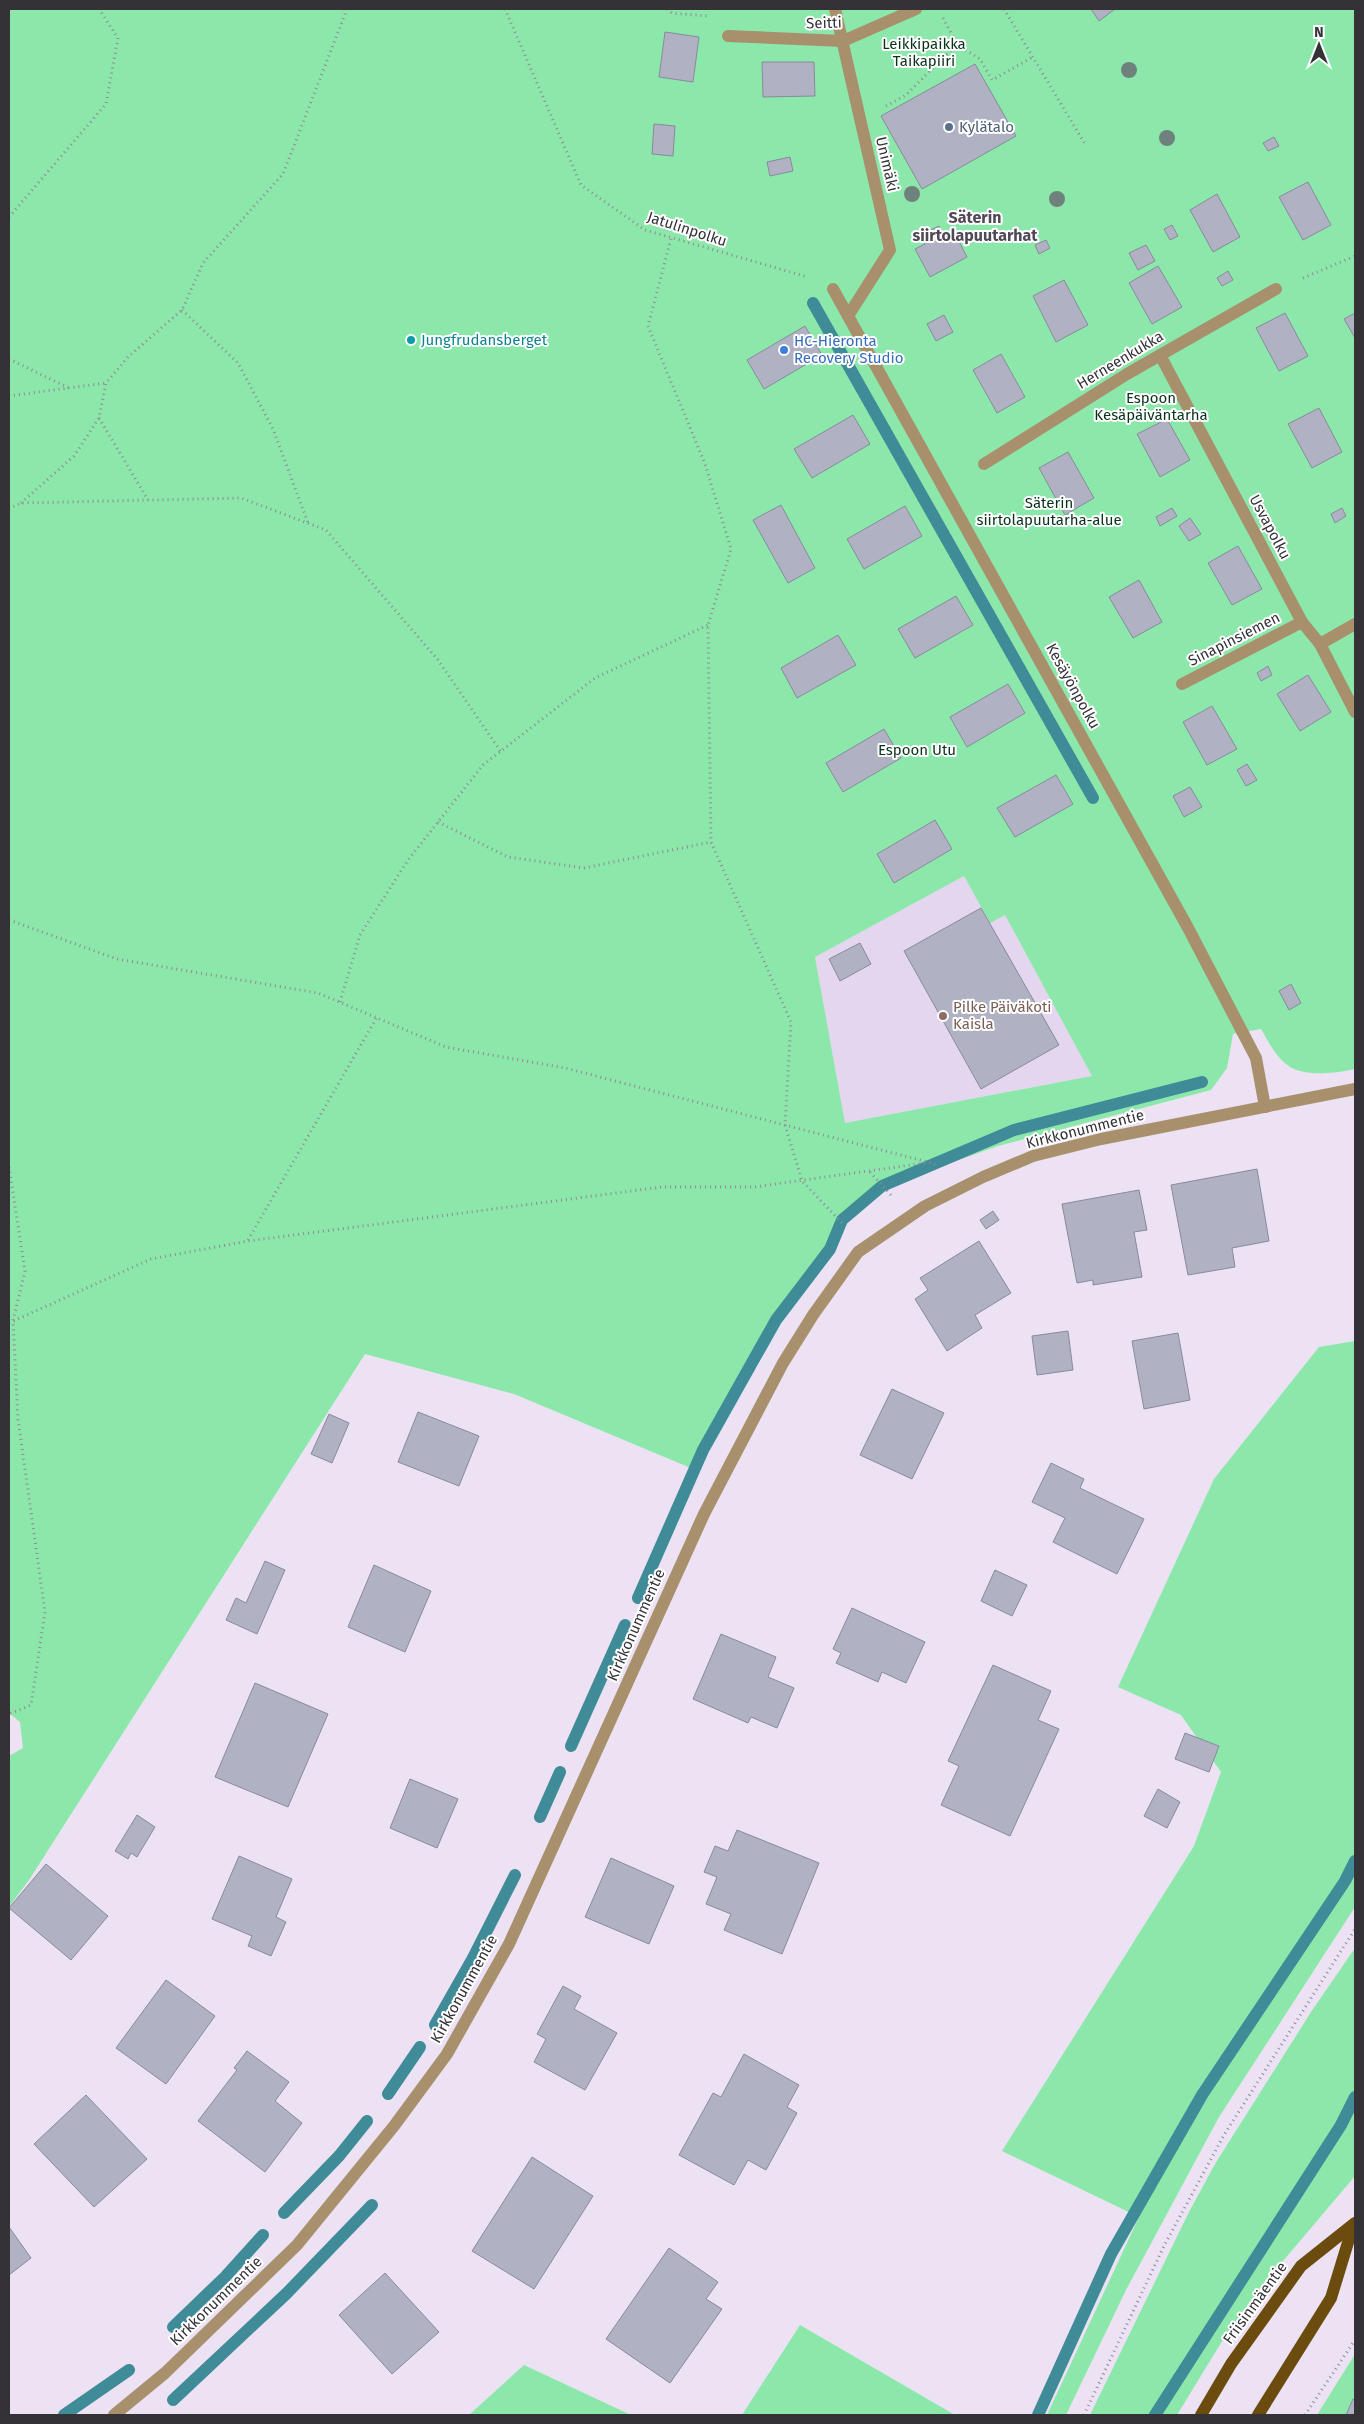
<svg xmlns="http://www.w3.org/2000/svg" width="1364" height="2424" viewBox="0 0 1364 2424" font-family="'Fira Sans',sans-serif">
<rect width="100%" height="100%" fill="#ece2f3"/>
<path fill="#e3d6ee" d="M964,876L990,922L1005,915L1093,1076L845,1123L815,957Z"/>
<g fill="#8ce8aa" fill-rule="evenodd">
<path d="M9,9H1355V1069C1337,1073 1302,1078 1286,1064C1275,1055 1268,1041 1261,1029L1233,1034L1227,1068L1211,1090L998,1146L894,1183L845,1222L829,1254L799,1289L698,1471L514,1394L365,1354L29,1880L9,1907V1756L23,1748L20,1722L9,1713ZM964,876L990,923L1005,915L1092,1076L845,1123L815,957Z"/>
<path d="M1355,1341V1907L1219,2117L1126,2290L1066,2415H1047L1139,2217L1002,2151L1194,1846L1221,1772L1181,1715L1118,1687L1214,1479L1319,1347Z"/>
<path d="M1355,1948V2176L1260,2288L1221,2343L1177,2415H1090L1189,2212L1215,2164L1311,2012Z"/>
<path d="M800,2325L955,2415H742Z"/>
<path d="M1355,2354V2400L1353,2399L1346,2415H1317Z"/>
<path d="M524,2365L631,2415H469Z"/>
</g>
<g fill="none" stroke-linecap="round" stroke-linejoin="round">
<g stroke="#3f8b98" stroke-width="12">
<path d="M813,303L1093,798"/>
<path d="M638,1598L703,1450L776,1320L830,1249L842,1220L882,1186L1014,1130L1202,1082"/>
<path d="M571,1746L625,1625"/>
<path d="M540,1817L560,1772"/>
<path d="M435,2025L473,1958L515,1875"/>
<path d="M388,2094L420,2047"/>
<path d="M284,2213L339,2156L367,2121"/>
<path d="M173,2327L225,2277L263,2235"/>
<path d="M173,2400L286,2294L372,2205"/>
<path d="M64,2415L129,2370"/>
<path d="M1038,2415L1111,2254L1202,2095L1345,1881L1355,1861"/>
<path d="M1155,2415L1341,2125L1355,2097"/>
</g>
</g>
<g fill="#b0b2c4" stroke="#888a9b">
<path d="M1091,9H1115L1099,21Z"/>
<path d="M665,32L699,37L693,82L659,77Z"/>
<path d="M762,62H814L815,96L763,97Z"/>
<path d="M975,64L1016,136L922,189L881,116Z"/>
<path d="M654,124L675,126L673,156L652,154Z"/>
<path d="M1274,137L1279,146L1268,151L1263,143Z"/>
<path d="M790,157L793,171L770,176L767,162Z"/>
<path d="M1308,182L1331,225L1303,240L1279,197Z"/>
<path d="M1217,194L1240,237L1213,252L1190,210Z"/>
<path d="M1172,225L1178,236L1170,240L1164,229Z"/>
<path d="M939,226L944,235L953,230L967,257L930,277L915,249L925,244L920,235Z"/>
<path d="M1046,240L1050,248L1039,254L1035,245Z"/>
<path d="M1146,245L1155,261L1138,270L1129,253Z"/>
<path d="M1158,266L1182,307L1152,324L1129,283Z"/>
<path d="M1228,271L1233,280L1222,286L1217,278Z"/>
<path d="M1064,280L1088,325L1056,342L1033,296Z"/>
<path d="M1285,313L1308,356L1279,371L1256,328Z"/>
<path d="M1355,313V338L1344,319Z"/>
<path d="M944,315L953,332L936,341L927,324Z"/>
<path d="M805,326L822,355L764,389L747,360Z"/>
<path d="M1001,354L1025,397L997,413L973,370Z"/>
<path d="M1319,408L1342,452L1312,468L1288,424Z"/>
<path d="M853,415L870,444L812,478L794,449Z"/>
<path d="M1167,419L1190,460L1160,477L1137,434Z"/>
<path d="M1068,452L1094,498L1065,515L1039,468Z"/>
<path d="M781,505L815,568L788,583L753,520Z"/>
<path d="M905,506L922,536L864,569L847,539Z"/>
<path d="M1172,508L1177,516L1160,526L1156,517Z"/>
<path d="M1342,508L1346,516L1335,523L1331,514Z"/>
<path d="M1190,518L1201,534L1189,541L1179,526Z"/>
<path d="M1238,546L1262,589L1232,605L1208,563Z"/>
<path d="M1139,580L1162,622L1133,638L1109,597Z"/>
<path d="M956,596L973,625L915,658L898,629Z"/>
<path d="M838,635L856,665L797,698L781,668Z"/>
<path d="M1268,666L1272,675L1261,681L1257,673Z"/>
<path d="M1308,675L1331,712L1300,731L1277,694Z"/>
<path d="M1008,684L1025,713L967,747L950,717Z"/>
<path d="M1212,706L1237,749L1207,765L1183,722Z"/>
<path d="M884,729L901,758L843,792L826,763Z"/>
<path d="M1247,764L1257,780L1246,786L1237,770Z"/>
<path d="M1056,775L1073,804L1015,837L997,808Z"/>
<path d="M1190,787L1202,807L1184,817L1173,796Z"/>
<path d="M935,820L952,849L894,883L877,854Z"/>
<path d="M981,908L1059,1045L981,1089L904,951Z"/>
<path d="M860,943L871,964L840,981L829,959Z"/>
<path d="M1291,984L1301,1003L1289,1010L1279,991Z"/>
<path d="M1257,1169L1269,1241L1232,1248L1235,1267L1188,1275L1171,1185Z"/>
<path d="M1139,1190L1147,1230L1134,1232L1142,1277L1093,1285V1280L1077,1283L1062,1204Z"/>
<path d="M993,1211L999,1220L986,1229L980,1220Z"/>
<path d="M979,1241L1011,1293L975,1315L982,1328L947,1351L915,1299L928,1290L920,1278Z"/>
<path d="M1068,1331L1073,1370L1037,1375L1032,1336Z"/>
<path d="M1178,1333L1190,1400L1144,1409L1132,1341Z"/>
<path d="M892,1389L944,1413L912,1479L860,1455Z"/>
<path d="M418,1412L479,1436L459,1486L398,1462Z"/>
<path d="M329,1414L349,1423L332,1463L311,1454Z"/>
<path d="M1051,1463L1084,1479L1080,1488L1144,1519L1117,1574L1053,1542L1065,1518L1032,1502Z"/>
<path d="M265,1561L285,1570L257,1634L226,1620L236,1598L246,1603Z"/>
<path d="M374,1565L431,1591L405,1652L348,1627Z"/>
<path d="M995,1570L1027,1585L1012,1616L981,1601Z"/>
<path d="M852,1608L925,1642L906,1683L882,1672L878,1682L836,1663L841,1653L833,1649Z"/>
<path d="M721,1634L776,1657L768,1677L794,1688L777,1728L751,1717L748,1723L693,1699Z"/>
<path d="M993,1665L1051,1691L1038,1720L1059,1729L1010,1836L941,1805L959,1766L948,1761Z"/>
<path d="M255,1683L328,1714L288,1807L215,1777Z"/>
<path d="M1185,1733L1219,1746L1209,1772L1175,1759Z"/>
<path d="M410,1779L458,1799L437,1848L390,1828Z"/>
<path d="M1158,1789L1180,1802L1167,1828L1144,1816Z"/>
<path d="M137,1815L155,1827L137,1857L131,1853L128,1859L115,1851Z"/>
<path d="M737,1830L819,1863L782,1954L724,1930L731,1914L706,1904L717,1877L704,1872L715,1846L728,1851Z"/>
<path d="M239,1856L292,1879L276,1917L286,1922L271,1956L248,1946L252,1936L212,1919Z"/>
<path d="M611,1858L674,1886L649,1944L585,1917Z"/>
<path d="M46,1864L108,1916L71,1960L9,1908Z"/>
<path d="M166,1980L215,2016L166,2084L116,2048Z"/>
<path d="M563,1986L581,1996L574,2009L617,2033L585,2090L534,2062L546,2039L537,2034Z"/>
<path d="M247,2051L289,2082L275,2101L302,2123L265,2172L198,2121L237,2070L234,2068Z"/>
<path d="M744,2054L799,2085L787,2107L797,2113L766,2170L748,2160L734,2185L679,2155L713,2093L721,2097Z"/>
<path d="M86,2095L147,2159L94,2207L34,2144Z"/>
<path d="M532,2157L593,2196L534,2289L472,2251Z"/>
<path d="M9,2227L31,2258L9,2275Z"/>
<path d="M669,2248L718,2282L706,2299L722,2309L670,2383L606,2339Z"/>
<path d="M385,2273L439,2332L392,2374L339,2315Z"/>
<path d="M1353,2399L1355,2400V2415H1346Z"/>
</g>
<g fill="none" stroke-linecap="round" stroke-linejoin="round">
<g stroke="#918a96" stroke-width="3" stroke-dasharray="1 4" stroke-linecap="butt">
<path d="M505,9L581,185L645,230L808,277"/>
<path d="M667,9L672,13L707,16"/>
<path d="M1004,9L1085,144"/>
<path d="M1355,9V10"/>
<path d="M943,18L957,44L980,59L992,80L1033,57"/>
<path d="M886,106L906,95L957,44"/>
<path d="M9,217L106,104L118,38L99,9"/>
<path d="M671,239L648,326L705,464L731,549L708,625L711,842L791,1022L785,1125L802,1181L844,1225"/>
<path d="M1303,278L1355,256"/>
<path d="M182,310L238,363L273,429L308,523"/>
<path d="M9,359L69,388"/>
<path d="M9,396L106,383"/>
<path d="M99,418L148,500"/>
<path d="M21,503L74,456L99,418L106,383L128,357L182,310L203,263L283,174L347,9"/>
<path d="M9,509L21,503L241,498L326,530L438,660L501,752"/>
<path d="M438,822L508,857L584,868L711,842"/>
<path d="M9,920L117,959L318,993L446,1047L565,1068L939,1165"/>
<path d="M340,1002L360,935L408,860L483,765L595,678L708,625"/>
<path d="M9,1167L25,1271L13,1321L18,1419L45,1612L31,1705L9,1714"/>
<path d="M870,1172L891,1195"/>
<path d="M248,1240L377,1017"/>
<path d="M9,1323L151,1259L248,1241L662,1187H754L925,1163"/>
<path d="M1084,2415L1164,2246L1224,2135L1355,1929"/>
<path d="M1305,2415L1355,2340"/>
</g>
<g stroke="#a8906d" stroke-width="12">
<path d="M835,9L890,250L848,316"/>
<path d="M728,36L843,41L916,9"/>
<path d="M833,289L1187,926L1256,1058L1265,1107"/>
<path d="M1160,355L1302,622L1320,644L1355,712"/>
<path d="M984,464L1127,374L1276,289"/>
<path d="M1320,644L1355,624"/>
<path d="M1182,684L1302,622"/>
<path d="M114,2415L165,2373L297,2245L394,2126L447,2054L509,1944L704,1514L783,1363L813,1315L858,1252L925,1206L983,1177L1033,1156L1101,1139L1355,1089"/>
</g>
<g stroke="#6c4b0e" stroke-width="12">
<path d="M1201,2415L1231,2364L1301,2266L1355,2223"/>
<path d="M1258,2415L1331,2298L1353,2226"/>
</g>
</g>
<g fill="#6f817c">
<circle cx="1129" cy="70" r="8"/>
<circle cx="1167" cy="138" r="8"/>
<circle cx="912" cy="194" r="8"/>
<circle cx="1057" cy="199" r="8"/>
</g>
<circle fill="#5c6f8a" stroke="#fff" stroke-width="2" cx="949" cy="127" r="5"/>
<circle fill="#0f9aa8" stroke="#fff" stroke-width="2" cx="411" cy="340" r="5"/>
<circle fill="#3f7fe0" stroke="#fff" stroke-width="2" cx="784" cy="350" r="5"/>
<circle fill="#8d6e63" stroke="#fff" stroke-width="2" cx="943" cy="1016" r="5"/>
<g text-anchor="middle" stroke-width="4" stroke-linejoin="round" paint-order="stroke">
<g font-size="15" fill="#343137" stroke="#fff">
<text transform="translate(824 23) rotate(-2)" y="5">Seitti</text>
<text transform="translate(887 164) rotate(77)" y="5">Unimäki</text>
<text transform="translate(687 229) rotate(18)" y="5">Jatulinpolku</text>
<text transform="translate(1120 360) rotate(-31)" y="5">Herneenkukka</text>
<text transform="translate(1270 527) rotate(62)" y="5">Usvapolku</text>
<text transform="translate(1234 639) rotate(-27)" y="5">Sinapinsiemen</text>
<text transform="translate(1073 686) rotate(61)" y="5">Kesäyönpolku</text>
<text transform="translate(1085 1129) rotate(-14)" y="5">Kirkkonummentie</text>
<text transform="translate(636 1625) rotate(-66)" y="5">Kirkkonummentie</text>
<text transform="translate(464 1989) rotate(-61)" y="5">Kirkkonummentie</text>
<text transform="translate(216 2301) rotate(-44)" y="5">Kirkkonummentie</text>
<text transform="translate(1255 2303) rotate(-54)" y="5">Friisinmäentie</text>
</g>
<g font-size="15" fill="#09321a" stroke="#fff">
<text x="924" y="49">Leikkipaikka<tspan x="924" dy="17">Taikapiiri</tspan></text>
<text x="1151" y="403">Espoon<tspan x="1151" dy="17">Kesäpäiväntarha</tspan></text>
<text x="1049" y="508">Säterin<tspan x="1049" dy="17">siirtolapuutarha-alue</tspan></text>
<text x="917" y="755">Espoon Utu</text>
</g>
<g font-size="15" fill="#4e5e75" stroke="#fff" text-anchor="start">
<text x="959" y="132">Kylätalo</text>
</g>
<g font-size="15" fill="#0d838f" stroke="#fff" text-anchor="start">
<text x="421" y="345">Jungfrudansberget</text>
</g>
<g font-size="15" fill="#366cbe" stroke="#fff" text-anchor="start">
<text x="794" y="346">HC-Hieronta<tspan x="794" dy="17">Recovery Studio</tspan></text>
</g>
<g font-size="15" fill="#785e54" stroke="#fff" text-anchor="start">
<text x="953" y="1012">Pilke Päiväkoti<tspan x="953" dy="17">Kaisla</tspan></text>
</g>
<g font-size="16" font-weight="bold" fill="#504856" stroke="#fff">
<text x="975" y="223">Säterin<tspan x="975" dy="18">siirtolapuutarhat</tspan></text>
</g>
</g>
<rect width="1364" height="2424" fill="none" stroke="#343137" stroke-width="20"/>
<g transform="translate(1319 45)" stroke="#ffffff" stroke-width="4" paint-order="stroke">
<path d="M0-4L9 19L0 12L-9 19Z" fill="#343137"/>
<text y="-8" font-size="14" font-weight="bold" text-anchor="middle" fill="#343137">N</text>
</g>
</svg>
